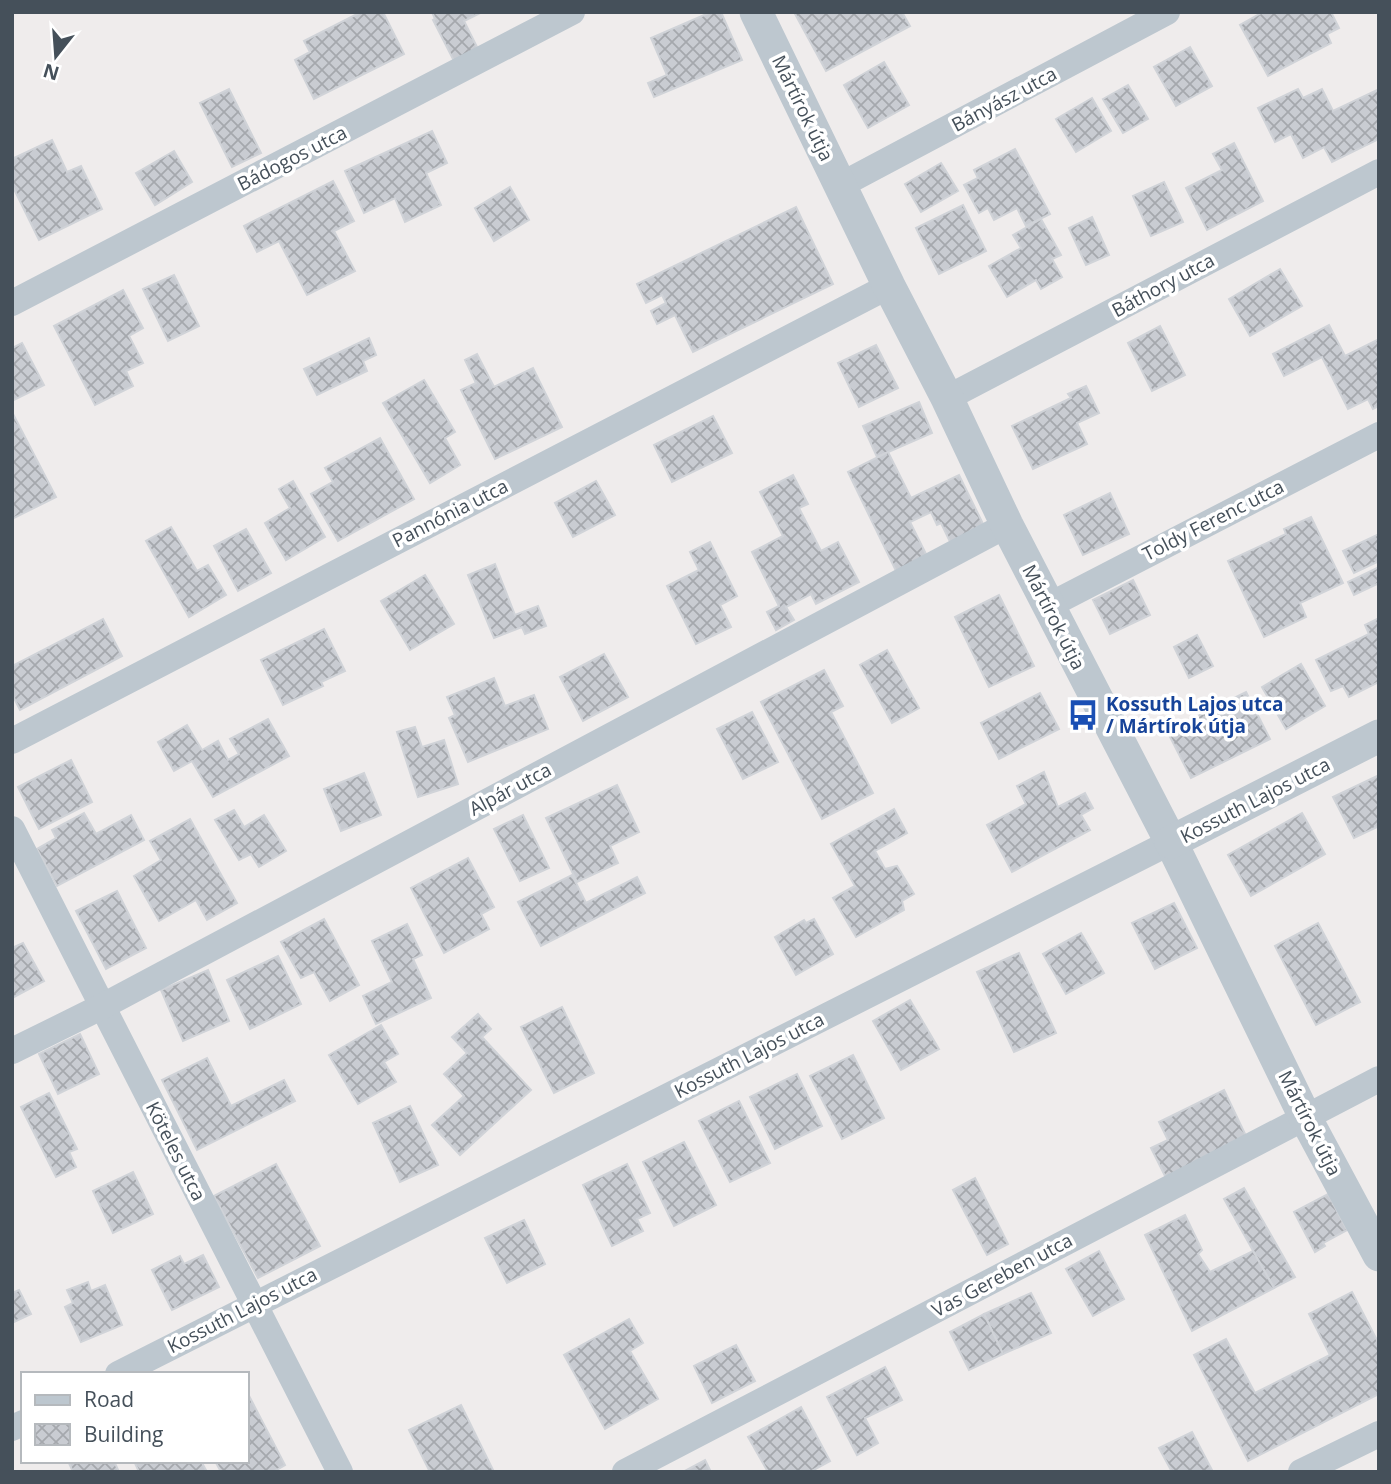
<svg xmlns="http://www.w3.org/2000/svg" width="1391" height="1484" viewBox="0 0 1391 1484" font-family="'Open Sans',sans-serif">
<defs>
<pattern id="building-cross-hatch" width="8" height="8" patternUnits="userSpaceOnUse" patternTransform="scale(1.75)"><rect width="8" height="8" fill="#c9ccd2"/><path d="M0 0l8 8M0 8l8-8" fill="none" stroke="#a5a8ad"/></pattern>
</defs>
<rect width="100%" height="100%" fill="#efecec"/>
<g fill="url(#building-cross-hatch)" stroke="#d0d3d8" stroke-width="2">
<path d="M361,12H383L404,54L314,99L295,60L310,52L304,41Z"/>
<path d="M432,12H482L464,21L480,53L456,65L433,20L435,19Z"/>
<path d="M711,12H721L742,60L654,97L648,83L667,75L651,38Z"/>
<path d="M794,12H902L910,26L826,71Z"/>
<path d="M1263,12H1331L1339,28L1327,34L1331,43L1268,76L1240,25Z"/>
<path d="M1190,47L1212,86L1176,106L1154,67Z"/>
<path d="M884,62L909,105L868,128L844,85Z"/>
<path d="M1128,85L1148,119L1123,133L1103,99Z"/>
<path d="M229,89L261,153L232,167L200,103Z"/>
<path d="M1298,89L1303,98L1322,89L1333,111L1377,90L1379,94V139L1332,162L1324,147L1303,158L1291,134L1275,142L1258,108Z"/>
<path d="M1092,98L1111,131L1076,152L1056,119Z"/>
<path d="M432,131L447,163L426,173L441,205L405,222L395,198L364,213L345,171Z"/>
<path d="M52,140L67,172L81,166L102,209L39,240L12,185V159Z"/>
<path d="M1234,143L1263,201L1207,230L1186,188L1222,170L1213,154Z"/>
<path d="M1015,149L1050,214L1026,226L1017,208L994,220L988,208L979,213L964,185L978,178L974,170Z"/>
<path d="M174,151L192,182L155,205L136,173Z"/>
<path d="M941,163L958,191L921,212L905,184Z"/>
<path d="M333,181L354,221L334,231L355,271L307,295L279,241L257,252L244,226Z"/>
<path d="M1164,182L1183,222L1151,236L1133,196Z"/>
<path d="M510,187L529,220L494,241L475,208Z"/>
<path d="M963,205L986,251L939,274L916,228Z"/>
<path d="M796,207L833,284L693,352L675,315L657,324L651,311L666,303L662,295L646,303L637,284Z"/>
<path d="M1092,217L1109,255L1086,265L1069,228Z"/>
<path d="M1041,219L1061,255L1052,259L1062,277L1041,289L1036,280L1007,297L989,266L1021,248L1013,235Z"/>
<path d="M1280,269L1302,306L1250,336L1229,299Z"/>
<path d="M174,275L199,326L168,341L143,289Z"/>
<path d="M123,290L143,328L129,336L143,363L126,371L133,386L95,405L54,326Z"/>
<path d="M1329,325L1345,356L1379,339V406L1373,409L1368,399L1348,409L1322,357L1284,376L1273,354Z"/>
<path d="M1160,326L1185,375L1152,391L1128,343Z"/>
<path d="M369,338L376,355L363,361L367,371L317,395L304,369Z"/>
<path d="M22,343L44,385L12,401V348Z"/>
<path d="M876,345L898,388L859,407L838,363Z"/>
<path d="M477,354L494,387L533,368L562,427L495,459L461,390L476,383L465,360Z"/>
<path d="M424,380L455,432L445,438L460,465L430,483L383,403Z"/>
<path d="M1086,386L1099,413L1077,423L1087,444L1033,469L1012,426L1071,398L1068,394Z"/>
<path d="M919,402L932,433L877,457L863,426Z"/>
<path d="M12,412L56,497L12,519Z"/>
<path d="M713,416L732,453L672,482L654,445Z"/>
<path d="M380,438L414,499L338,541L311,494L333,482L325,468Z"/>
<path d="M888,452L911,498L959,475L986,530L952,546L941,523L937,525L931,512L910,522L928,558L897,573L848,472Z"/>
<path d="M793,475L808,504L799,508L821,551L838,542L859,582L816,604L811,594L786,607L794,620L776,630L767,612L779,606L752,552L783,536L760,492Z"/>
<path d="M293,481L325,537L286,560L265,523L290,508L279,489Z"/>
<path d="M596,481L615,515L573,537L555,503Z"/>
<path d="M1110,493L1129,534L1083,555L1064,515Z"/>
<path d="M1311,517L1343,583L1300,603L1306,617L1264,637L1228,561L1286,534L1284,529Z"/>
<path d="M171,527L197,571L208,565L226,595L189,617L146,541Z"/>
<path d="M246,529L271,573L238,591L214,546Z"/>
<path d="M1379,534V561L1354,573L1343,551Z"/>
<path d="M710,542L737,596L720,605L731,627L696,644L667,586L699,570L690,552Z"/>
<path d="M495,564L515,615L538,606L546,626L525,634L522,627L494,638L468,575Z"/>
<path d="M1379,567V583L1354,595L1348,582Z"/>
<path d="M425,575L454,624L410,650L381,601Z"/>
<path d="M1133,580L1150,615L1110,634L1093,600Z"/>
<path d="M999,595L1034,666L989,687L955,617Z"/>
<path d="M1379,618V682L1349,697L1343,686L1331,691L1316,660L1369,634L1365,625Z"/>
<path d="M103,619L122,656L20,710L12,694V666Z"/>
<path d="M324,629L345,671L321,682L323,686L283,705L261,660Z"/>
<path d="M1197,635L1213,666L1189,678L1174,647Z"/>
<path d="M887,650L919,708L892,723L860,665Z"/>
<path d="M604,654L628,697L583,721L560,677Z"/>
<path d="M1301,664L1325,706L1286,729L1262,687Z"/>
<path d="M824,670L843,706L831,712L873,793L822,819L761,702Z"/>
<path d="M494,678L505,706L534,695L548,729L468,762L449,718L455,715L447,697Z"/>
<path d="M1246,692L1270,739L1191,778L1167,731Z"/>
<path d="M1040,693L1059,729L999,759L981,723Z"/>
<path d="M752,712L778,762L743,779L717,729Z"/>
<path d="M268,719L289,756L213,797L192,761L174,771L158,742L187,725L202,750L218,741L228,760L239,754L230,739Z"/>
<path d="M415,727L422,747L444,740L458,784L418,797L397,732Z"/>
<path d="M71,760L92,802L39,829L18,787Z"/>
<path d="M1044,772L1058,807L1085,793L1093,808L1081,815L1090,830L1012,872L987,825L1026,804L1017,786Z"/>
<path d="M364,773L381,815L341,831L324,789Z"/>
<path d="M1379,775V826L1354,838L1333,797Z"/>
<path d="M617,785L639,832L610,846L618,863L577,882L546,818Z"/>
<path d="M894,809L907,833L875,851L885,869L897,866L914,894L902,901L904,910L856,937L833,898L855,886L831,844Z"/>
<path d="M234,810L244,827L264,815L286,851L259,867L251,854L239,860L215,820Z"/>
<path d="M84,813L96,834L131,815L144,840L57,886L37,849L56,838L52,830Z"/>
<path d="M1302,813L1325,854L1251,896L1228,855Z"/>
<path d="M523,815L549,868L520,881L494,829Z"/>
<path d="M190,819L237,903L207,920L196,900L159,921L134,876L161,860L150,841Z"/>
<path d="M468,858L494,907L481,914L489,929L444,953L411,888Z"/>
<path d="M572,875L586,903L637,877L645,893L541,946L518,902Z"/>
<path d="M117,891L146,948L106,969L76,911Z"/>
<path d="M1174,903L1197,948L1155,969L1132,923Z"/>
<path d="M324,919L359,985L330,1001L314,972L301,978L281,942Z"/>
<path d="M814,919L833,954L796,975L775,937L804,920L806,923Z"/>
<path d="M1318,923L1360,1002L1316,1025L1275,946Z"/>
<path d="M407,924L422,955L413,959L431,998L376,1024L363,996L392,982L372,941Z"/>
<path d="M1081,933L1104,973L1066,994L1043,954Z"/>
<path d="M23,943L44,981L12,998V948Z"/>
<path d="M1019,953L1056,1033L1014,1052L977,972Z"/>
<path d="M278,956L301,1004L250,1029L227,980Z"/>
<path d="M208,970L229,1021L183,1041L161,990Z"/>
<path d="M910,1000L939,1049L901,1070L873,1021Z"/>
<path d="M562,1007L594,1073L554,1093L521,1027Z"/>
<path d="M478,1014L491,1029L482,1037L531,1090L460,1155L432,1125L464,1096L444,1074L467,1053L452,1037Z"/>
<path d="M381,1025L398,1054L384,1062L396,1082L358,1104L329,1055Z"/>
<path d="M80,1034L99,1074L58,1094L39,1054Z"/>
<path d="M853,1055L884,1118L842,1139L810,1076Z"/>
<path d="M207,1058L231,1106L284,1080L295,1101L197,1150L162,1080Z"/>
<path d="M797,1074L822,1126L775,1149L750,1097Z"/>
<path d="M1224,1090L1247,1138L1166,1178L1151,1148L1168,1140L1159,1122Z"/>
<path d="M49,1093L77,1149L69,1152L76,1167L56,1177L21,1107Z"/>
<path d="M739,1101L770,1163L730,1182L699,1121Z"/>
<path d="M410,1106L438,1165L400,1182L373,1123Z"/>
<path d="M684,1142L716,1205L674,1226L643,1162Z"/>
<path d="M276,1164L320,1246L258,1278L214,1196Z"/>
<path d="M627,1164L650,1213L637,1219L643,1231L612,1246L583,1185Z"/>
<path d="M133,1172L153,1214L113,1233L93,1191Z"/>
<path d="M975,1178L1008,1244L987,1255L953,1190Z"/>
<path d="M1244,1188L1295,1277L1274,1288L1224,1199Z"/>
<path d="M1328,1194L1347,1230L1323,1243L1325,1246L1315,1252L1294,1212Z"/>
<path d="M1185,1215L1202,1250L1198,1254L1210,1272L1253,1251L1274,1288L1192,1331L1145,1235Z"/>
<path d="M524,1220L545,1264L507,1283L485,1238Z"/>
<path d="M1099,1251L1124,1299L1093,1316L1066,1269Z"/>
<path d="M203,1255L219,1287L172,1310L152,1270L180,1256L184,1264Z"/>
<path d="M88,1282L91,1291L105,1285L122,1325L81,1342L65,1307L73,1303L67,1290Z"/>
<path d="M19,1290L31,1314L12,1323V1293Z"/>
<path d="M1352,1292L1379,1344V1394L1248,1461L1194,1355L1226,1339L1255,1393L1330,1355L1309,1314Z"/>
<path d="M1031,1293L1051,1333L1003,1354L984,1314Z"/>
<path d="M984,1314L1003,1354L969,1370L950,1332Z"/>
<path d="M629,1319L643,1343L630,1351L658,1399L605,1429L564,1355Z"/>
<path d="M736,1345L755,1381L712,1403L694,1366Z"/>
<path d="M885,1367L902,1400L865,1418L878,1443L857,1455L827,1397Z"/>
<path d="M247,1392L285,1465L273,1472H221L215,1461H247Z"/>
<path d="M461,1405L494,1472H430L409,1430Z"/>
<path d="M801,1407L830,1461L810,1472H768L748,1437Z"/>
<path d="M1192,1432L1213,1472H1172L1159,1448Z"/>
<path d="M705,1460L711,1472H683Z"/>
<path d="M68,1461H114L119,1472H73Z"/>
<path d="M134,1461H201L207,1472H139Z"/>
</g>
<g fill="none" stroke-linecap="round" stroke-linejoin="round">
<g stroke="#bdc7cf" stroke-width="26">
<path d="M841,185L1167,12"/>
<path d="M12,303L572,12"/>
<path d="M947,398L1379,172"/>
<path d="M1048,606L1379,435"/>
<path d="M12,741L889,286"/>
<path d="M12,829L340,1472"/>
<path d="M12,1051L103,1006L1007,525"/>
<path d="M118,1374L1171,842"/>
<path d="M12,1428L23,1423"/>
<path d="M625,1472L1379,1079"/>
<path d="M1301,1472L1379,1434"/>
</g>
<g stroke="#bdc7cf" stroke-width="33">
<path d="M756,12L889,286L947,398L1007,525L1171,842L1305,1117L1379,1255"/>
<path d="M1171,842L1379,736"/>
</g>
</g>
<defs>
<symbol id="bus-bare" viewBox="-9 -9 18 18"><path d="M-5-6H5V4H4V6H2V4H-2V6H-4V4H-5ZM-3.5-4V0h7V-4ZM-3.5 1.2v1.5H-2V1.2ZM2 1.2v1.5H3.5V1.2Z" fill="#1a4fb4" stroke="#fff" stroke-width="2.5" paint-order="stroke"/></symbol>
</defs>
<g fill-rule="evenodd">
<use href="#bus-bare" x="1061" y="693" width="44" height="44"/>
</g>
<g text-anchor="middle" stroke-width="7" stroke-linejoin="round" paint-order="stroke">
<g font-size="19" fill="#45505a" stroke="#fff">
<text transform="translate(1004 99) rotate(-28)" y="7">Bányász utca</text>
<text transform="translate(803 108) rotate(64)" y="7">Mártírok útja</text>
<text transform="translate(292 158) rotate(-27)" y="7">Bádogos utca</text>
<text transform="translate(1163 285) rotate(-28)" y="7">Báthory utca</text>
<text transform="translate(450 513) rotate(-27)" y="7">Pannónia utca</text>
<text transform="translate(1213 520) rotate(-27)" y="7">Toldy Ferenc utca</text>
<text transform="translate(1054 617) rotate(63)" y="7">Mártírok útja</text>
<text transform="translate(510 789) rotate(-28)" y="7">Alpár utca</text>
<text transform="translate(1255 800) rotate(-27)" y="7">Kossuth Lajos utca</text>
<text transform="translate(749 1055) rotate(-27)" y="7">Kossuth Lajos utca</text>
<text transform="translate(1310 1123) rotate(63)" y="7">Mártírok útja</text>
<text transform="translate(176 1151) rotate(63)" y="7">Köteles utca</text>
<text transform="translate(1002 1275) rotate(-28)" y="7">Vas Gereben utca</text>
<text transform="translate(242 1310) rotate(-27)" y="7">Kossuth Lajos utca</text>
</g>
<g font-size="19" font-weight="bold" fill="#164399" stroke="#fff" text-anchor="start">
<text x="1106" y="711">Kossuth Lajos utca<tspan x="1106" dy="22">/ Mártírok útja</tspan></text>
</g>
</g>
<rect width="1391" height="1484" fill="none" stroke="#45505a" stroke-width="28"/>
<rect x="21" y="1372" width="228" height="91" fill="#ffffff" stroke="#b5b9bd" stroke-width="2"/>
<rect x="35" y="1395" width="35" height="10" fill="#bdc7cf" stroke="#b5b9bd" stroke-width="2"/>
<text x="84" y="1407" font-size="21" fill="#45505a">Road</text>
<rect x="35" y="1424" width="35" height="21" fill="url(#building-cross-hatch)" stroke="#b5b9bd" stroke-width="2"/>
<text x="84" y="1442" font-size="21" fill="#45505a">Building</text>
<g transform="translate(56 56) rotate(197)" stroke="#ffffff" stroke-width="5" paint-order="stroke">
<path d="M0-5L12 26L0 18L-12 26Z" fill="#45505a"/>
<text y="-10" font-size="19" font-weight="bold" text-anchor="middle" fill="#45505a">N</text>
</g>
</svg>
